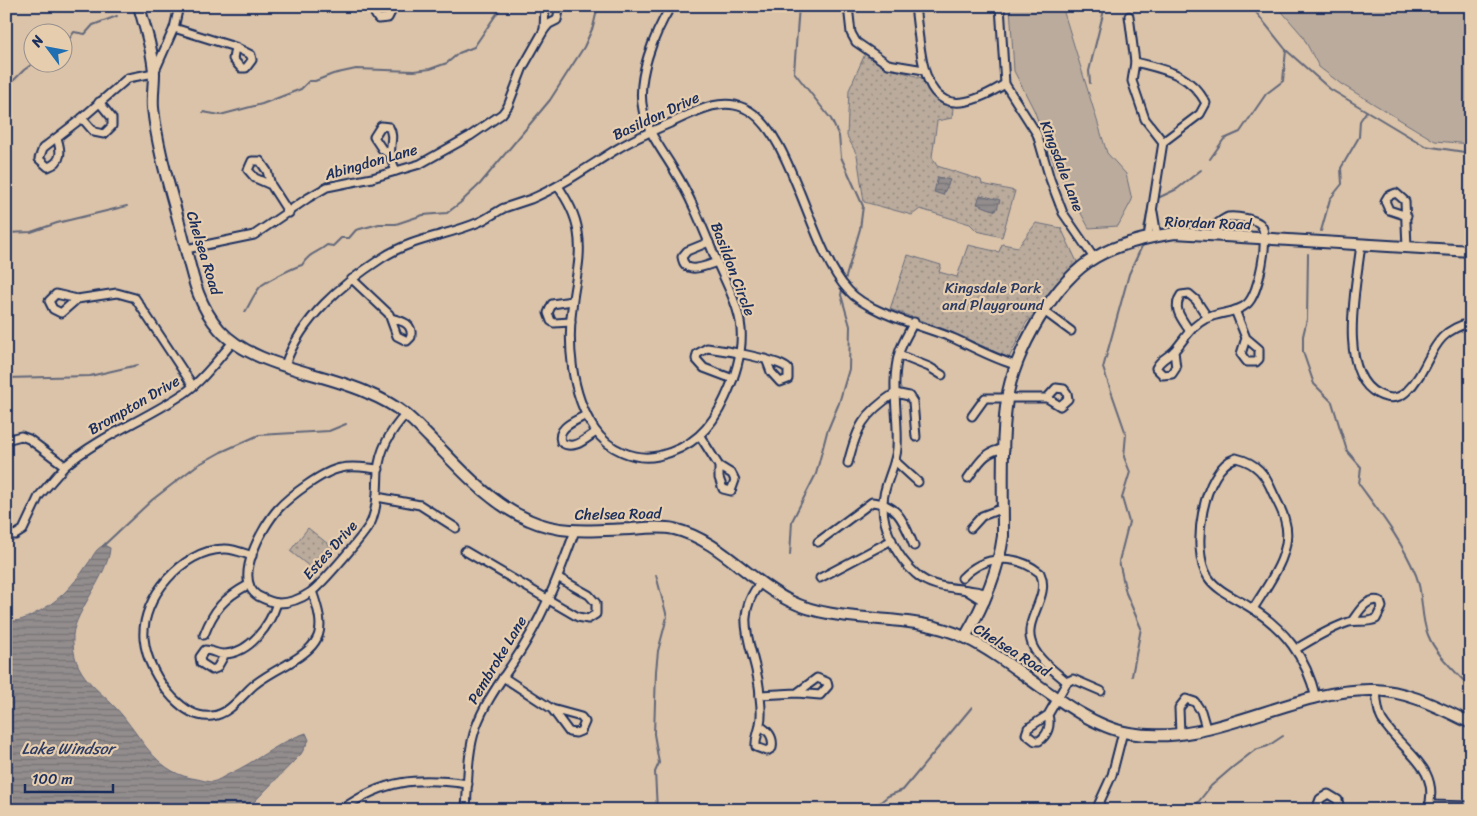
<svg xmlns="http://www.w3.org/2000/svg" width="1477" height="816" viewBox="0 0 1477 816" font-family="Sriracha,sans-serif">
<defs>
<pattern id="park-dots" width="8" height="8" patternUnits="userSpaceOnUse" patternTransform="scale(1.25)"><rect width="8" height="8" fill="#baab9c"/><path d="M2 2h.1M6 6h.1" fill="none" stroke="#968c82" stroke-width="1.8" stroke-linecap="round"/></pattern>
<pattern id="water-rules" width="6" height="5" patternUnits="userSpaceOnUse" patternTransform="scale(1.25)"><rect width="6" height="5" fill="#938d8d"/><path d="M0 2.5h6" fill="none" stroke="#777476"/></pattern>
</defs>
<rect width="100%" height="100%" fill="#dac3a9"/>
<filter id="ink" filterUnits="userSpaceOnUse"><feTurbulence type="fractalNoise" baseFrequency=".02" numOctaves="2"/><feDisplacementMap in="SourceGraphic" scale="10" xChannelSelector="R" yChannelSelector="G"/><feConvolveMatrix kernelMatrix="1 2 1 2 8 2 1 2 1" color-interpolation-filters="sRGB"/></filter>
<g filter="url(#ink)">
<g fill="#baab9c" stroke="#6a6d7d">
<path d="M1010,6H1062L1107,153L1126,174L1132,200L1118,226L1089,228L1055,166L1034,110L1014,71Z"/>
<path d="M1277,6H1471V144L1435,141L1341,84L1319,67L1302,35Z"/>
</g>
<g fill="url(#park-dots)" stroke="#6a6d7d">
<path d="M865,54L886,67L922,78L932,95L953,108L952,118L937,121L932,157L937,166L981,180L982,184L1015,191L1002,237L977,231L970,224L920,209L912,215L864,202L857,155L847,136L849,90Z"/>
<path d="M1036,223L1061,228L1078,264L1026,323L1009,358L947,330L890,309L908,255L941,265L939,272L957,277L968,245L999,252L1002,244L1018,247Z"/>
<path d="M308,528L333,548L315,571L290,551Z"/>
</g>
<g fill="url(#water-rules)" stroke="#63677a">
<path d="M938,177L950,180L943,195L934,192Z"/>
<path d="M980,195L1000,200L996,211L977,204Z"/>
<path d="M104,545L110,548C109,573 75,612 73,635C71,678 99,687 122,715C145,743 158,774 197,779C202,780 208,782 212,782C218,781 224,776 229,774C256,762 278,742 306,733L309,740L301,754L246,810H6V620C14,623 25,619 32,615C56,604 73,586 87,565C94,556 94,550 104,545Z"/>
</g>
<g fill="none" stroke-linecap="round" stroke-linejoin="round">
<g stroke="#63677a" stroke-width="2">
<path d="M799,6L794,72L831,119L839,136L841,157L863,206L860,229L845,280"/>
<path d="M1251,6L1286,50L1330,89L1425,146L1471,153"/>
<path d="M62,43L67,42L74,32L85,34L93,25L117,16"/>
<path d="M1090,83L1089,71L1105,6"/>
<path d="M6,88L24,70L35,62"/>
<path d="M203,112L220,115L262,104L301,89L309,81H315L333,74L356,69L414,71L430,69L447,63L459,53L474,47L502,6"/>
<path d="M1210,159L1224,139L1240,132L1266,94L1283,81L1286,50"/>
<path d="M1160,197L1177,189L1201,170"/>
<path d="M1144,229L1150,200"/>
<path d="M1321,231L1330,199L1342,184L1341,168L1359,137L1360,121L1366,112"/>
<path d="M6,233L31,232L57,223L127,206"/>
<path d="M1308,254L1307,319L1303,336V352L1314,384L1332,402L1347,451L1361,467L1359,484C1380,513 1402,541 1416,575C1424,595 1420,616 1428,635C1436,655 1456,672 1471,688"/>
<path d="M245,312C250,304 255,291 262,285C271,279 292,268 302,265C310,252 316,254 327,245L333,246L341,238H349L356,230L379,224H396L423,215L447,213L460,203L480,184L550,100L584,47L593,27L598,6"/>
<path d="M6,378L90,376L138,365"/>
<path d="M103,546L152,500L196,466L221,452L259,435L329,431L346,424"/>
<path d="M790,555L792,521L816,474L827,432L839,403L849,369L850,326L841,295L842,290"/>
<path d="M656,575L667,617L658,651L656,671L654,734L659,763L655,772L657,810"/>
<path d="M1132,676L1141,628L1126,593L1119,561L1129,522L1122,498L1130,472L1124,457L1126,434L1103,368L1129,274L1143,244"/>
<path d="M871,810L888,796L903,790L972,707"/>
<path d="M1192,810L1211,786L1233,767L1255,750L1268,746L1283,736"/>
</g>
<defs>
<g id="street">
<path d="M377,6L375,14L378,19L388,18L394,6"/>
<path d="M848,6L851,33L856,42L888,64L924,70"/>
<path d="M915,6C923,68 922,136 1005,84"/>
<path d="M1000,6L1005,84L1037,134L1050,179L1063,213L1094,258"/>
<path d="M1129,16L1135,62L1132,81L1145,119L1163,142L1148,237"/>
<path d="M174,28L235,47L233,59L241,68H246L252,60L251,55L235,47"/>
<path d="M544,30L545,6"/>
<path d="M1135,62C1166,70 1189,73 1206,103L1200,114L1163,142"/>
<path d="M82,118L94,132L104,134L112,126V118L99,102"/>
<path d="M57,138C61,150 63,162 48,167L39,159L43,148L82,118L128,78L154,73L174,28L179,6"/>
<path d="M391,155L382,149L374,137L381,126L389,127C395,138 389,144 391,155C391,161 394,166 396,171"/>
<path d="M271,185L255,178L248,170L252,161H260L267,171L271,185L289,213"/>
<path d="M558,186C567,200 576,215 578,232C582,255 576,277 573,299C567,342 570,393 595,430C608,449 634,461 658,456C692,448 711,429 725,398C735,377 743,353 741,329C739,306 726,283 717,262C704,231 692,199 674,170C663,151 647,132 643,110C636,78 654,34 671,6"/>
<path d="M1153,212L1157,236"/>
<path d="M1407,216L1389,210L1385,201L1388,196L1396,193L1405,201L1407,247"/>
<path d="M709,242L687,251L682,257C685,276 705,266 717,262"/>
<path d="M1361,244C1357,282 1336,373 1378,394C1388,399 1397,400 1406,392C1433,367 1428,331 1471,323"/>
<path d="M186,249L254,235L308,198L327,187L372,178L420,164L470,136L502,114L508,106L523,67L544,30L549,24L557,20L560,6"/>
<path d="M352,279L389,314L397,336L407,341L411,337C413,323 402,321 391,318"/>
<path d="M77,299L61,313L53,309L49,301L56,294L77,299L117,293L135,298L193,386"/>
<path d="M1235,310L1246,338L1241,354L1247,362H1256L1259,359V349L1246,338"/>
<path d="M1044,311L1071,331"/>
<path d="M571,322L554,323L551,321L548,313L552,304L572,301"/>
<path d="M914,322C909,332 902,343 899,353C890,384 899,417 897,448C896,467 883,485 883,503C882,528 897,558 916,574C935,592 965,586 988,594"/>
<path d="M1189,330C1181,318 1172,308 1181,295L1189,294L1196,300L1208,318"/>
<path d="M1174,351L1176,368L1172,374L1163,375L1156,368C1161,358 1169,357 1175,350C1187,336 1190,327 1207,318C1220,312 1237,313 1247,304C1259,294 1270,236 1261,225C1257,219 1236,216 1228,217C1225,218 1221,221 1218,223L1216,236"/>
<path d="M899,355L929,367L942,375"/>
<path d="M285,365C301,318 342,284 382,258C412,238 447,236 479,222C488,218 496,212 504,208C513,205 522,202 531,199C562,186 589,166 617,149C635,138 654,130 673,122C695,112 720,97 744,108C792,128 809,249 848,290C869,314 924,326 955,339C975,348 994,359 1016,365"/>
<path d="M733,379L704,368L696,359L697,354L707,348C723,350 778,359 788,369V379L780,382L771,372L766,359"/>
<path d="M586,415C576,421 556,427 561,442C574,451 585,439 596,432"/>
<path d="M972,416L985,398H1047L1060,406L1068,399L1067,393L1064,389L1056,388L1047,398"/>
<path d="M700,436L719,466V478L723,489L731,491L735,480L732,474L719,466"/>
<path d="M6,440L21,436L29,439L65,466L39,496L23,530L15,535L6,534"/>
<path d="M895,461L918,482"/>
<path d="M848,463C857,427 863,414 895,393L909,396L913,402L916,437"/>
<path d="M65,466C101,435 147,419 186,392C204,379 218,359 233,342"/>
<path d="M379,469C366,468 353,465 341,468C323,471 290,496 278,509C263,526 232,579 258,596C264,599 272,603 279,603C290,603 302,598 311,592C321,585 369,530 372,520C378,504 377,488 378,471C380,449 391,430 406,414"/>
<path d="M968,478C979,463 985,450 1005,449"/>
<path d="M377,497L420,505L456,528"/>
<path d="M971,528L982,516L1003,508"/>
<path d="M818,542L872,502C899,504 904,523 914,546"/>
<path d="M465,551L578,617L588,619L596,614V603L589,595L559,578"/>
<path d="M252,556C243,553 233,548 223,549C183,550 141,598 144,638C146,660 158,682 173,698C184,709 196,718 212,716C230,714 241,696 254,685C264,677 275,671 286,665C324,643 326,631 312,591"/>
<path d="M820,578L892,540"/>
<path d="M962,578C984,555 1015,553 1040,573C1051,596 1024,618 1031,641C1035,658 1055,671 1067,682"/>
<path d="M966,590L985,602"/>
<path d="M1253,609C1268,584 1294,552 1285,521C1283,511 1277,502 1273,493C1265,474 1257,463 1236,458C1203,468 1190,550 1208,577C1216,590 1235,598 1248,606C1285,628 1306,657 1316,698"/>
<path d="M204,635C214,609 224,598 248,585"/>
<path d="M1296,649C1313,639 1330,628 1349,622C1358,620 1367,623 1376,619L1382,607L1380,601C1366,597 1359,612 1352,621"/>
<path d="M225,654L217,668L212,670L201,663L200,657L205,650C212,650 218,655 225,654C250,653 270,625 277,603"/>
<path d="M503,677L552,709L569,732L576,733L581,731L585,722L581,717L552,709"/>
<path d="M1067,682L1073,679L1101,691"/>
<path d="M1376,690C1377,700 1377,711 1382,720C1401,751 1442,767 1428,810"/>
<path d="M760,695L797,693L820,695L828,686L827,682L817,678L797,693"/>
<path d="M1048,715C1051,725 1048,735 1039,741H1035L1026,734L1028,728L1048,715L1067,682"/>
<path d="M760,726C769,731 774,737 772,748L767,751L756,747C755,737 759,733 760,724C762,716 761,705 760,697C759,653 728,621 761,582"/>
<path d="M1180,734L1179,708L1186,699L1195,702L1201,711L1206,728"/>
<path d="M1429,805L1471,806"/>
<path d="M341,810C384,779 417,777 468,784"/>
<path d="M466,810C468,783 467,752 476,727C487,696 510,670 526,642C547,607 561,569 575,531"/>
<path d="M1096,810L1112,775L1123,732"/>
<path d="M1316,810L1320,799L1328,794L1338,800L1340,810"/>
</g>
<g id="secondary">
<path d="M139,6C145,28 153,51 154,73C154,85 152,96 153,108C158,156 175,203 186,250C193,279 199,306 219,329C252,367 323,372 368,393C380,398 395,406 405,414C414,421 422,430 430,438C460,468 489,503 529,520C562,535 596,530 631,529C645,528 660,526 674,529C720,540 749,581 790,601C842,627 909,610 966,638C1017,662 1075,724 1129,733C1213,748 1291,688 1374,690C1409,691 1439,708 1471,723"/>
<path d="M965,637C984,605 998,573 1003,536C1003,492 1001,442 1007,399C1013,354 1055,280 1096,257C1120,243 1148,237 1175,233L1471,251"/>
</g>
</defs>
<use href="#street" stroke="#1b2f5e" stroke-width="11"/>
<use href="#secondary" stroke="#1b2f5e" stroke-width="14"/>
<use href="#street" stroke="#e6cdae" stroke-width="7"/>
<use href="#secondary" stroke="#e6cdae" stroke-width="10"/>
</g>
</g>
<g text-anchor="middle" stroke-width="4.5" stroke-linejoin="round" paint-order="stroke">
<g font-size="15" fill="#1b2f5e" stroke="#e6cdae">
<text transform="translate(656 116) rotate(-25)" y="5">Basildon Drive</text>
<text transform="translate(371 162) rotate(-16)" y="5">Abingdon Lane</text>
<text transform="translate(1062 166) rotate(69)" y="5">Kingsdale Lane</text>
<text transform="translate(1208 223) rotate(2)" y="5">Riordan Road</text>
<text transform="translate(204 253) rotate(73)" y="5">Chelsea Road</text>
<text transform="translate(733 269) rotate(69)" y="5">Basildon Circle</text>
<text transform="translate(134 405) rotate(-30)" y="5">Brompton Drive</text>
<text transform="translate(618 514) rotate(-1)" y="5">Chelsea Road</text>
<text transform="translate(330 550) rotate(-48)" y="5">Estes Drive</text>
<text transform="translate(1012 650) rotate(32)" y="5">Chelsea Road</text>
<text transform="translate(497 660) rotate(-59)" y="5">Pembroke Lane</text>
</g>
<g font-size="15" fill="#2b3b64" stroke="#e6cdae">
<text x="993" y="293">Kingsdale Park<tspan x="993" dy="17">and Playground</tspan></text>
</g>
<g font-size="16" font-style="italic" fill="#2d3d65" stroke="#e6cdae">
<text x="68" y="754">Lake Windsor</text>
</g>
</g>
<rect width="1477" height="816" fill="none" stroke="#e6cdae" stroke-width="25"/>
<rect x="12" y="12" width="1452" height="791" fill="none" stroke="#1b2f5e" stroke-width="2" filter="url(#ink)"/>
<g transform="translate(48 48) rotate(302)"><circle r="24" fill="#e6cdae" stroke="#958e8e"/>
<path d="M0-4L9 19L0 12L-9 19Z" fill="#1f6fb2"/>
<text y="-8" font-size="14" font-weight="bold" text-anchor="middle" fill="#1b2f5e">N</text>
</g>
<path d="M25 784v8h88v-8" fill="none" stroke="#1b2f5e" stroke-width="2.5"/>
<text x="32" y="784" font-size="15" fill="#1b2f5e" stroke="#e6cdae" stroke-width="4" paint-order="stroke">100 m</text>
</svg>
